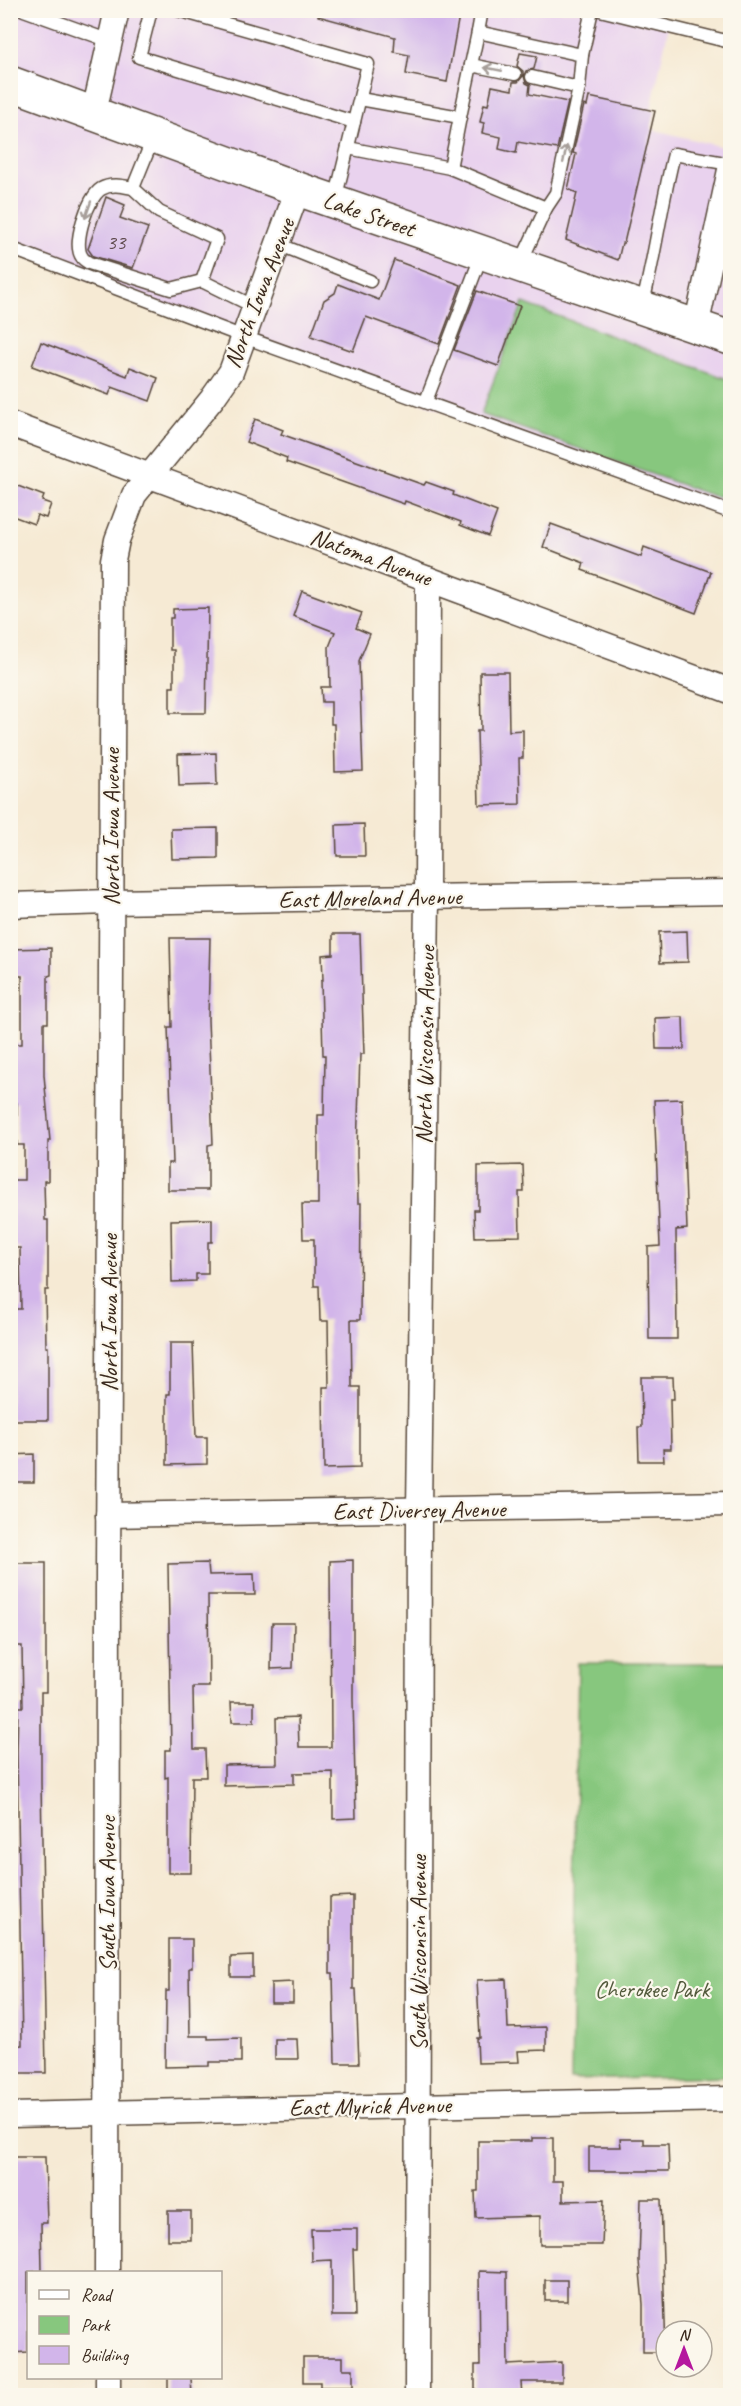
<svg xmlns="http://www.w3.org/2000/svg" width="741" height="2406" viewBox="0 0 741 2406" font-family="Caveat,sans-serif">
<rect width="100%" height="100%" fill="#fbf7ec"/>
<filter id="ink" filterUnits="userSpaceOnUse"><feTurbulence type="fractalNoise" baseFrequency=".0167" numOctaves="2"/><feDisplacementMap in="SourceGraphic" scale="12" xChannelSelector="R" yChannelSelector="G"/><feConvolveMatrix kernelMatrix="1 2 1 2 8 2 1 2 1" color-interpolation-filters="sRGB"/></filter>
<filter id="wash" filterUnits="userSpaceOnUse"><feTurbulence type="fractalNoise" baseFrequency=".008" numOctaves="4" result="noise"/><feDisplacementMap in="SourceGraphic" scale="24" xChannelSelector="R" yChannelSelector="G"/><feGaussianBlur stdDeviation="1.35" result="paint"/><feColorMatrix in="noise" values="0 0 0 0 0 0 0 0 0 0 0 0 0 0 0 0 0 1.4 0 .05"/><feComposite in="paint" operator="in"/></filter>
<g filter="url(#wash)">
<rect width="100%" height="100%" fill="#f6ead4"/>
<g fill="#e9d2ee">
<path d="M10,11H111L89,105L11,76Z"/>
<path d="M129,11H612L669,25L647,128L730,149L691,318L99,108Z"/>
<path d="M10,88L730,343V516L11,251Z"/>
<path d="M730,192V333L702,323Z"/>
</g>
<g fill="#87c77e" stroke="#61784e" stroke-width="1.5">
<path d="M523,303L730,380V491L716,497L481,414Z"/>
<path d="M578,1663H730V2076L571,2080Z"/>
</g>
<g id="blocks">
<g fill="#d2b5ea">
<path d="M318,10H460L447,82L406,74L409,55L394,52L395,37L318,16Z"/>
<path d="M520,53L537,56L534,69L526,71L524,76L526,83L530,85L529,94L568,102L557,149L518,142L516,153L499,149L501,137L482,133L484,123L480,122L484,104L488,105L492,86L512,90L513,82H518L523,76V71L517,66Z"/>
<path d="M589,97L655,111L624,243H622L618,260L566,240L577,193L568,189L576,154L573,153L584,105L587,106Z"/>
<path d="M106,197L125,205L120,218L148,228L133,268L93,256L88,249Z"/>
<path d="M394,260L461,285L439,344L366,317L353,351L311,336L324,300L335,293L338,284L379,300Z"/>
<path d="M477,291L520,306L498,366L454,350Z"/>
<path d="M41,342L127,376L130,367L158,378L150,401L112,387L109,395L32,366Z"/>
<path d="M255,419L283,430L281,434L424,485L426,482L454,492L453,495L497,512L488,536L460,525L461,522L405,501L404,504L286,462L287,458L246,442Z"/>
<path d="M10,483L44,496L42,501L51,504L46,518L37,515L34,524L10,515Z"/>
<path d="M551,524L641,557L644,547L711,572L696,613L582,570L584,563L543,547Z"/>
<path d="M302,591L362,613L356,628L370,634L359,661L363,771L335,772L334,724H331V702H322L321,687H330L329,647L335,632L293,616Z"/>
<path d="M208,608L206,713H170V687H174V650H170V618H173V609Z"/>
<path d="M480,672H508L509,731L523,730V758H519L520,804L479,805L477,731H481Z"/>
<path d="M216,753L217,785L179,786L178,754Z"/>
<path d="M364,824L365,856H337L336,825Z"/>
<path d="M218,828V858L172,859L171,829Z"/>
<path d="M687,931L688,962L660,963L659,932Z"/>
<path d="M333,934H360L364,1054H360L357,1151L358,1203H361L360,1320H351L352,1387H360V1468L324,1469L323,1387H329L328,1321H320L319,1286H314V1239H303L302,1204H318V1115H324L325,1055H323L321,980H323L322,955L333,954Z"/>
<path d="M170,938H210L208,1020L213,1144L208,1145V1190H168V1163H173L168,1027H172Z"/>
<path d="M51,948V975L48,976V1023H44V1075L50,1141H48V1181H44L45,1220H48V1290H45L46,1347H48V1420H10V1309H21L20,1248H10V1180H24V1145H17V1103H10V1044H22V976H11L10,949Z"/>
<path d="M683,1017L684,1049H656L655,1018Z"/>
<path d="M682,1099L687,1229L676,1230L677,1339H649L648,1247L660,1246L654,1100Z"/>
<path d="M523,1165L524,1192H519L520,1236L475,1237L474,1210H478V1166Z"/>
<path d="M212,1219V1242H208V1274H196V1281L172,1282L171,1220Z"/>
<path d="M170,1343H193L196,1437H207V1464L167,1465V1394H170Z"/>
<path d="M641,1377H673L674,1399H670L671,1449H663L664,1461H639L638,1427H642Z"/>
<path d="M34,1454V1482H10V1455Z"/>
<path d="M353,1560V1700L356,1818L333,1819V1772L294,1773V1784L224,1786V1765L277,1764L276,1718L298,1717L299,1747H331L330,1561Z"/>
<path d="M10,1563H46V1692H41V1782L46,2073H10V2046L22,2045L17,1753L18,1707H23L22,1646H10Z"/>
<path d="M208,1563L209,1575L254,1574L255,1595H208L209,1687H193L194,1749H205L206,1777H192L191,1873H168V1777L165,1778V1750H171L168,1564Z"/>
<path d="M272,1623H294L293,1668L271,1669Z"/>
<path d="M231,1702H254V1722H232Z"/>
<path d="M353,1896V1989H356L359,2063H335L333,1973H330V1897Z"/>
<path d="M169,1939H192V1968H189L190,2036H208V2039L241,2038V2062H209V2066L165,2067L166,1991H169Z"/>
<path d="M253,1956V1977H231V1957Z"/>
<path d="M506,1979L508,2028L546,2027V2050L518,2051L519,2062L478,2063L477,2038H480L477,1980Z"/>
<path d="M293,1982V2003H271V1983Z"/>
<path d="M275,2039H297L298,2059H275Z"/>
<path d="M532,2138H553V2181H563V2201L604,2200L602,2245H540V2216L476,2218L475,2191H478V2141H532Z"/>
<path d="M620,2139H644V2144H668L669,2171H589V2147H621Z"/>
<path d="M10,2157H45L47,2223H41L42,2271L28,2272V2352L10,2353Z"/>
<path d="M641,2199H661L666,2352H643V2304L639,2261Z"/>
<rect x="168" y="2211" width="23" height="29"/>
<path d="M311,2229H357V2249H353L355,2316H332V2260L312,2261Z"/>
<path d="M479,2271L507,2272L508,2365L562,2362V2382H521L522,2396H475V2365H480Z"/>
<rect x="545" y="2280" width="22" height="21"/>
<path d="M303,2357H343V2369H353V2387H320V2382H303Z"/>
<path d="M168,2378H191L192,2396H168Z"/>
</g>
</g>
</g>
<g filter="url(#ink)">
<use href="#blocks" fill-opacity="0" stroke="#574739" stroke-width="1.5"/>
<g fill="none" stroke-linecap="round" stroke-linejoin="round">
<defs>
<g id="service">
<path d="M24,10L110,41"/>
<path d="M151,10L139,57L354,122"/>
<path d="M178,10L368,64L335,200"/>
<path d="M600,10L730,42"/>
<path d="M478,32L482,10"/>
<path d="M582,55L592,10"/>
<path d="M471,65L515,74"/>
<path d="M460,117L478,32L582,55L579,88"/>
<path d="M154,136L133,188L159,212L217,239L202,281L255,307"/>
<path d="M348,148L450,168L460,117L360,99"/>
<path d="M450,168L546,208"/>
<path d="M133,188C123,186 111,183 101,189C88,197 72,244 82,257C83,260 87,261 89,263L171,289L202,281"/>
<path d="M278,244L370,281"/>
<path d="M10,248L244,337L730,512"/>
<path d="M520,264L546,208L556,193L579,88L532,77"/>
<path d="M642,307C655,256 661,205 674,154L730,164"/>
<path d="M426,401L482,254"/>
</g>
<g id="minor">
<path d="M94,112L117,10"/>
<path d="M696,327L730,170"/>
<path d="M10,424L730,691"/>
<path d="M10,905L111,902L730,892"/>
<path d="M108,1515L730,1504"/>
<path d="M10,2115L730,2099"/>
<path d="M107,2272L108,1574L113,560L117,540L134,495L212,399L231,372L298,189"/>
<path d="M108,2378V2396"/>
<path d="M417,2396L419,1510L427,898L428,579"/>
</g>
<path id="primary" d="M10,83L298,189L730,338"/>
</defs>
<use href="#service" stroke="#574739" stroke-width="15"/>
<use href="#minor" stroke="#574739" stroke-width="27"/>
<use href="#primary" stroke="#574739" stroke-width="36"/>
<use href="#service" stroke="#fff" stroke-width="12"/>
<use href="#minor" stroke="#fff" stroke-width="24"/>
<use href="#primary" stroke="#fff" stroke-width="33"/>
</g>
<defs><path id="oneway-shaft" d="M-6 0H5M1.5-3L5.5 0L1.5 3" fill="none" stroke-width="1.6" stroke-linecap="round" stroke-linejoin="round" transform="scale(1.5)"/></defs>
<g stroke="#a79f9a">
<use href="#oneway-shaft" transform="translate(493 69) rotate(-169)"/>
<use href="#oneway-shaft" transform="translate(565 154) rotate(-78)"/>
<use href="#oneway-shaft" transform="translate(88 210) rotate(109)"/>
</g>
</g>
<g text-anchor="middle" stroke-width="4.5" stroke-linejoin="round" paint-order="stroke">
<g font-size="21" fill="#614d51">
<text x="116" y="249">33</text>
</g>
<g font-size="24" fill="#3b2a1e" stroke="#fbf7ec">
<text transform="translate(369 214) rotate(19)" y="8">Lake Street</text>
<text transform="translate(259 293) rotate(-69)" y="8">North Iowa Avenue</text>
<text transform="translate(371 557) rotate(20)" y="8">Natoma Avenue</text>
<text transform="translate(111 827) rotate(-90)" y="8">North Iowa Avenue</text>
<text transform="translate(370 898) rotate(-1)" y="8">East Moreland Avenue</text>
<text transform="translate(425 1045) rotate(-89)" y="8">North Wisconsin Avenue</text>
<text transform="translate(109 1313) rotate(-90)" y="8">North Iowa Avenue</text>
<text transform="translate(419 1510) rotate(-1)" y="8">East Diversey Avenue</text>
<text transform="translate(107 1894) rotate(-90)" y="8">South Iowa Avenue</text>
<text transform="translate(418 1953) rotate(-90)" y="8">South Wisconsin Avenue</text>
<text transform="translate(370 2106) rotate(-1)" y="8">East Myrick Avenue</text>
</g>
<g font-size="24" fill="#52593b" stroke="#fbf7ec">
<text x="652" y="1997">Cherokee Park</text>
</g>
</g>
<rect width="741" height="2406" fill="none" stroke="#fbf7ec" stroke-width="36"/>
<rect x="27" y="2271" width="195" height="108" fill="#fbf7ec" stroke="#aea59a" stroke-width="1.5"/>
<rect x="39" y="2290" width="30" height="9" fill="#ffffff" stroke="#aea59a" stroke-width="1.5"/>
<text x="81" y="2301" font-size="18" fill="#3b2a1e">Road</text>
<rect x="39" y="2316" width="30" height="18" fill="#87c77e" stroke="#aea59a" stroke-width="1.5"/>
<text x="81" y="2331" font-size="18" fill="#3b2a1e">Park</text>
<rect x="39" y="2346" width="30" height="18" fill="#d2b5ea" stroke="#aea59a" stroke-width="1.5"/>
<text x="81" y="2361" font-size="18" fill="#3b2a1e">Building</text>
<g transform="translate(684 2349)"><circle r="28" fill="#fbf7ec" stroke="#aea59a" stroke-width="1.5"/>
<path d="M0-4.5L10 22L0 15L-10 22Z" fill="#b5179e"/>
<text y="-9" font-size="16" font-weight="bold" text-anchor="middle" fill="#3b2a1e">N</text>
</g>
</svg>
